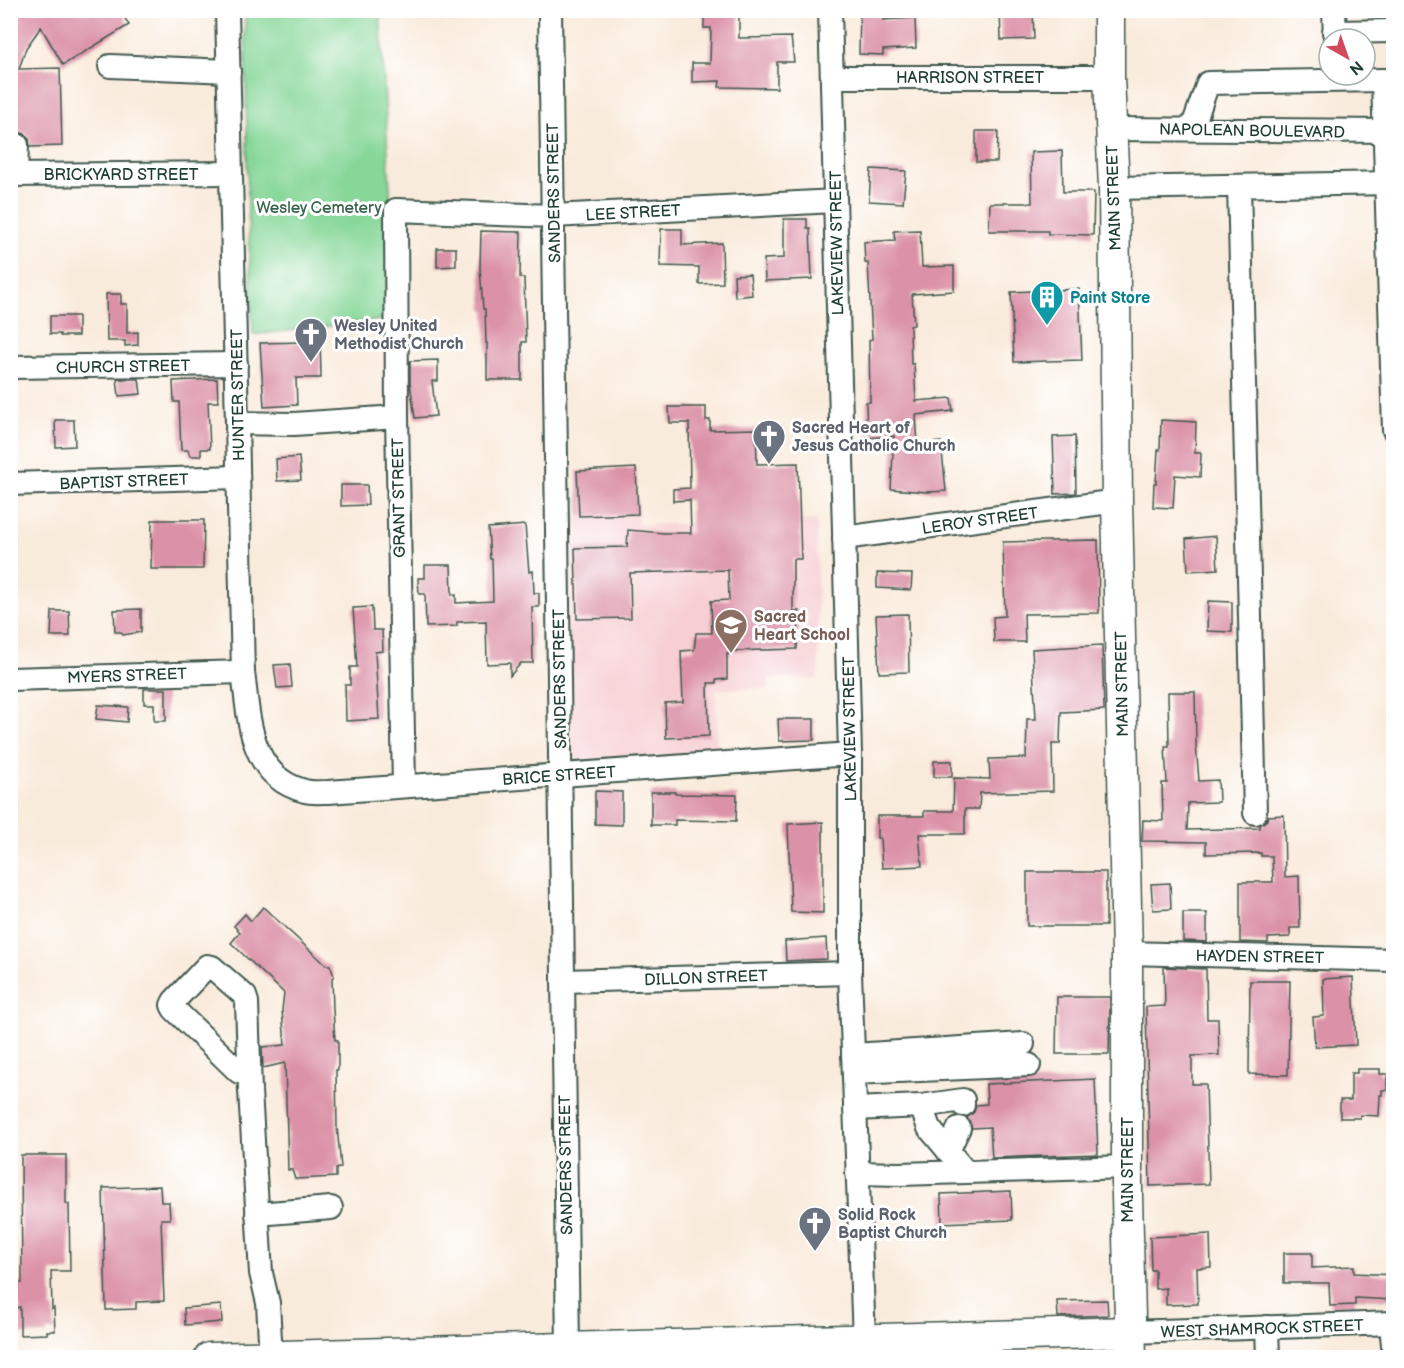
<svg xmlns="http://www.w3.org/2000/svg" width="1404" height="1368" viewBox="0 0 1404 1368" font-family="'Balsamiq Sans',sans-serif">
<rect width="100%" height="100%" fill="#fff"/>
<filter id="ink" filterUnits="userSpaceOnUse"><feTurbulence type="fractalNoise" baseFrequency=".0167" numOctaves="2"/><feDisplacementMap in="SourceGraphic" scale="12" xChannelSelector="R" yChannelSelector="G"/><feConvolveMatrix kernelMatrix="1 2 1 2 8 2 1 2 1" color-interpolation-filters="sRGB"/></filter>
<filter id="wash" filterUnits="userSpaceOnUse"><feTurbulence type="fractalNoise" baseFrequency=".008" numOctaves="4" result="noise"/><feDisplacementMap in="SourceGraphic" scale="24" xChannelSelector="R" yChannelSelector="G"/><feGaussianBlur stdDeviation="1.35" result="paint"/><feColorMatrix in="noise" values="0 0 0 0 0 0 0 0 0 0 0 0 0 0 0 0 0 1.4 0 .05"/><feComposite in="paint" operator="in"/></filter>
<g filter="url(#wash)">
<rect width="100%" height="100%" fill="#f9ebdb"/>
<path fill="#f7cfd3" d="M631,468H636L638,525L817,520L818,679L769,678L768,689H716L717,753L580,760L570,757L564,517L579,516L621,469Z"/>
<g fill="#86d798" stroke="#528a66" stroke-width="1.5">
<path d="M245,11H380L391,208L390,319L253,335L248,217Z"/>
<path d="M985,1352V1358L838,1357Z"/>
</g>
<g id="blocks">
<g fill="#db91a7">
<path d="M10,10H120L129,25L63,65L41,27L26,48L19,69L60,68L62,146L30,147L29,139L25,134L18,132L10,133Z"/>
<path d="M860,10H884L883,20L915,18L916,48L883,50V55L859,54Z"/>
<path d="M1000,10H1033L1034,39L1001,40Z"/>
<path d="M704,11L739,12V38L791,37L794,62H777V88L719,87L720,81L692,82V63H710L711,28H704Z"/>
<path d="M976,131H998L997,162H976Z"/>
<path d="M1062,151L1063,192H1094L1093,235L1048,234V231H989L990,203H1032L1031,152Z"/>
<path d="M871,169L906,171L903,203L869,201Z"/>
<path d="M784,219H807V228H810L812,279L765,281L764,259L784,258Z"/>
<path d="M661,229H682V245L722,243L723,283L699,284V267L660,266Z"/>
<path d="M920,230L922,267L954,266V291L912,294L914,325L910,326L911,364H914L916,401L951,398L953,411L916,415L918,444L941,442L946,491L927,492L891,489L894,436L867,438L866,402H870L869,340L872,339L868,263H865L864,242L895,240L894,231Z"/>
<path d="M481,231L521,232L520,278H524L526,342H522V380H487V343H486L485,309H483L480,268Z"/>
<path d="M437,248H456V266L437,267Z"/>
<path d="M750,274L752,295L735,297L734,275Z"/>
<path d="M1079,289L1082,360L1014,362L1011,292Z"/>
<path d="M106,294H121V304H127V333L138,332V345L125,346V341H107Z"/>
<path d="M50,316H78V336H60V334H50Z"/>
<path d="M308,333H320L321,378H296L297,405L264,407L260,343L305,342Z"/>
<path d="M438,360V381H432L436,416L415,418L410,382V361Z"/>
<path d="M117,379H139L141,394L119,396Z"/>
<path d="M217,379L218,402H208L210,449H201V456H190L188,450H181L179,402H174L173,381Z"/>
<path d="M669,407H706V420H710V430L756,429L757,464L798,463L801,559H793V611H799L797,649L731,651V654H727V679L716,680V683H708L709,736L666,738L665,703L683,702L681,651L694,650L696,633H712L711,601L729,600L728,570L630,573L631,618L577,619L575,548L627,547L628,530L664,533H691L690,500L673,501V489L690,488L689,423H670Z"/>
<path d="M55,420H74L75,446L56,447Z"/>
<path d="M1161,420L1196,422L1195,453H1201L1200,477L1175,475L1173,508L1153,507L1154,483H1156L1158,450H1160Z"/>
<path d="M1075,436L1076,493L1055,494L1053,437Z"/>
<path d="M299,457L301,480L277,481L276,459Z"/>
<path d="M636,468L638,514L579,516L577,471Z"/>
<path d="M341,485H367L368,505L341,506Z"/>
<path d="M152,520H204L203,569H151Z"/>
<path d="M525,525L529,572L533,571L534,593H539V607H532L533,663H521L510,676V663L487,664L486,621L457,622V626L426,627L425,594H419L418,578H425V565H451L452,595H456V603L493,601L492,559H490L488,528Z"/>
<path d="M1216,536L1218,569L1188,571L1186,539Z"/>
<path d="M1098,540L1099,613L1024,614L1025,642H994L993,617L1005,616L1003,542Z"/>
<path d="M877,573L912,574L911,590L877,588Z"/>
<path d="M1208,601L1232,602V632L1207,631Z"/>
<path d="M372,607L373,630H382L383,651L375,652L379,719L346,721L345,685H350V667H357L353,608Z"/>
<path d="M141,609V632L123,635L121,632H115L114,610Z"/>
<path d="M52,611H69L70,636H51Z"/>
<path d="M908,614L909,672L879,673L876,615Z"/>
<path d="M1102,645L1104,710L1061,712L1060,744H1052L1053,791L980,793L979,809H965V834H919L922,866L882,868L880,838H877V816H924V811H953L954,778L990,779L989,759L1026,758L1027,719H1036L1032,649Z"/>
<path d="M290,664L292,687L277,688L274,665Z"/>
<path d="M144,689H166V721H154V704H144Z"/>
<path d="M1168,692H1195L1196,744L1199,781L1218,780L1219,802L1188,803L1187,830L1260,828V825L1267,820L1268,816L1284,815L1285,877L1299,876L1300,928H1290V937L1268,938V943L1240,942V882H1273L1272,856H1261V853L1206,854V842L1142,841L1143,820L1163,821L1162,783H1167L1165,746H1169Z"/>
<path d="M98,705L128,707L127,722L96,719Z"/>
<path d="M778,719H814V740L779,741Z"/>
<rect x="934" y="761" width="18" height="16"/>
<path d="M595,791L622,792V825L595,824Z"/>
<path d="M651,792H675V794L737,795L736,821L675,820V825H651Z"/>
<path d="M823,822V913L791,912L788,824Z"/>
<rect x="1027" y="872" width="79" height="54"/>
<path d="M1170,883L1171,909L1153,910L1151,884Z"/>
<path d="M263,907L326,965H330L334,976L332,978L333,1009L335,1040H338V1070H336L337,1127L341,1167L336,1169V1177L295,1179L292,1170H288L285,1063L263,1068L262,1047L285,1045L282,1010L284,993L231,943L240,932L234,926L245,914L251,921Z"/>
<path d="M1183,913H1207V942L1183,941Z"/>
<path d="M826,938L827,959L786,961L785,941Z"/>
<path d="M1164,967L1206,969L1207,1019H1218L1219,1055L1192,1056V1084H1206L1209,1184L1150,1186L1146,1007L1165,1006Z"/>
<path d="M1353,977L1356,1045L1315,1047L1313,1017L1324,1016L1323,979Z"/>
<path d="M1250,981H1290L1288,1075L1249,1074Z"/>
<path d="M1057,997H1110L1109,1054H1056Z"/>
<path d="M1357,1069H1380V1074H1387V1090H1382V1095H1380L1379,1116L1360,1115V1118H1340V1100H1351V1073H1357Z"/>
<path d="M1095,1079L1098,1154L992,1158L990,1127L972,1128L967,1118L974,1112L976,1105L987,1104L986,1084Z"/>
<path d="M21,1155H66V1203L69,1204L70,1271H51L52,1309L54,1308L55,1331H47V1334L20,1335V1307L10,1309V1284L22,1283Z"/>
<path d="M160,1186L161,1202H169L170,1219H161L164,1301L136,1302V1309L106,1310L103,1188Z"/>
<path d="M1011,1191L1012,1220L942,1223L941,1194Z"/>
<path d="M1210,1234L1211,1267L1197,1268L1198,1304L1166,1305V1288L1155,1289V1270H1151L1150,1237Z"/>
<path d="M1284,1253H1312V1268L1354,1266V1273L1394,1275V1300L1355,1298V1305L1330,1306L1329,1283H1284Z"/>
<path d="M1107,1300L1108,1315L1058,1317L1057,1301Z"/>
<path d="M221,1305L222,1322L185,1325L184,1308Z"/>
</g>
</g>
</g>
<g filter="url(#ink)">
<use href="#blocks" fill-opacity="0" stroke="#40574d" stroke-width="1.5"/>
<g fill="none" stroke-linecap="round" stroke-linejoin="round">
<defs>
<g id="minor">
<path d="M227,10L243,672C249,718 249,777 305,791C312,793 321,792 328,792L850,754"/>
<path d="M550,10L568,1348"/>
<path d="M830,10L850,754V973L864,1340"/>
<path d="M1334,10L1335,39"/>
<path d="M1334,32L1394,31"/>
<path d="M110,66L229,71"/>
<path d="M832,77H1109"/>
<path d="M1394,80H1383L1394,430"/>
<path d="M1111,129L1394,131"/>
<path d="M1192,129L1208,83L1383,80"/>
<path d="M10,175L231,173"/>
<path d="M16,175L17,145"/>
<path d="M1239,186L1255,813"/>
<path d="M1114,188L1394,183"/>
<path d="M10,367L236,364"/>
<path d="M237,423L294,424L397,417"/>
<path d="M10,484L238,477"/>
<path d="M844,538L1117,501"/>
<path d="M10,679L243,672"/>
<path d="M404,786L397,417L396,210L553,216L835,201"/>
<path d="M1127,953L1394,960"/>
<path d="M563,981L850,973"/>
<path d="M853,1055L1023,1044"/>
<path d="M249,1073L239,1072L174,1009L172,1005L174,1001L207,966L212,967L245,996L247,1002L250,1091L261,1273L268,1303L271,1358"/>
<path d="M854,1073L1029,1065"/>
<path d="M921,1106L963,1100V1105"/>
<path d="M855,1109L921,1106L929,1128L965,1171"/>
<path d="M948,1151L959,1128"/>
<path d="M857,1173L900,1174L1127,1167"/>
<path d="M257,1214L331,1208"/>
<path d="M1391,1323L1394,1357"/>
<path d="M1267,1327L1268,1358"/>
<path d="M1130,1332L1394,1323"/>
</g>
<g id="major">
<path d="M1109,10V77L1114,188L1117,501L1127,953V1196L1131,1358"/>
<path d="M209,1358L1130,1332"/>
</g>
</defs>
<use href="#minor" stroke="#40574d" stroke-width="26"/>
<use href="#major" stroke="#40574d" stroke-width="33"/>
<use href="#minor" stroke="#fff" stroke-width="22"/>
<use href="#major" stroke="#fff" stroke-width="30"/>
</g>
</g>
<defs>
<symbol id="building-pin" viewBox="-11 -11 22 30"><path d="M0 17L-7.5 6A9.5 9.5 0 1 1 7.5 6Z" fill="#0f9aa8" stroke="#fff"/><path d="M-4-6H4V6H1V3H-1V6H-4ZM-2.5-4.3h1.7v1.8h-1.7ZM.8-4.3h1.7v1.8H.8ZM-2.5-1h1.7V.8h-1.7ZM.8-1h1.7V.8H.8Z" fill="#fff"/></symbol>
<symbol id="church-pin" viewBox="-11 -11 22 30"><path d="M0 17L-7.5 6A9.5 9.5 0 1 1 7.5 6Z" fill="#6b7280" stroke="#fff"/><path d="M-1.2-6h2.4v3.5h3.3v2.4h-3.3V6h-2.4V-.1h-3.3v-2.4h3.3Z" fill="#fff"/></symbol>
<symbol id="school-pin" viewBox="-11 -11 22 30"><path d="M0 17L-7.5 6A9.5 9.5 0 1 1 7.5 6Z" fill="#8d6e63" stroke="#fff"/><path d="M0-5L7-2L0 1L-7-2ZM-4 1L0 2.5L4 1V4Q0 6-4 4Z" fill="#fff"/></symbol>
</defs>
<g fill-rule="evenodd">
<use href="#building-pin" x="1028" y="278" width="38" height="52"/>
<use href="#church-pin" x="292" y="315" width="38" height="52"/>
<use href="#church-pin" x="750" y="417" width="38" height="52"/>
<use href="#school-pin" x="712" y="606" width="38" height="52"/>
<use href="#church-pin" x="796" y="1204" width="38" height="52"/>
</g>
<g text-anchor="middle" stroke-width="6" stroke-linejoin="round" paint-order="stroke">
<g font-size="16" fill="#1f3d34" stroke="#fff">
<text x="970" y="83">HARRISON STREET</text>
<text transform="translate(1252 130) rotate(1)" y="6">NAPOLEAN BOULEVARD</text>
<text x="121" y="180">BRICKYARD STREET</text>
<text transform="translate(553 193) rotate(-91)" y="6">SANDERS STREET</text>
<text transform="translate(1113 198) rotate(-92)" y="6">MAIN STREET</text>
<text transform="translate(633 212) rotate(-3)" y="6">LEE STREET</text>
<text transform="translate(836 243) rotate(-91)" y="6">LAKEVIEW STREET</text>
<text transform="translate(123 366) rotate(-1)" y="6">CHURCH STREET</text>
<text transform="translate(237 395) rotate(-91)" y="6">HUNTER STREET</text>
<text transform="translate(124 481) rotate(-2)" y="6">BAPTIST STREET</text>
<text transform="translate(398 498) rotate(-91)" y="6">GRANT STREET</text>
<text transform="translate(980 520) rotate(-8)" y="6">LEROY STREET</text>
<text transform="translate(127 675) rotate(-2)" y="6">MYERS STREET</text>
<text transform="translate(559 679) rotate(-91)" y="6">SANDERS STREET</text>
<text transform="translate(1121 684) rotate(-91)" y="6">MAIN STREET</text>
<text transform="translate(849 729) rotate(-91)" y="6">LAKEVIEW STREET</text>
<text transform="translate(559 775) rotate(-4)" y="6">BRICE STREET</text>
<text transform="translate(1260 956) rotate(1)" y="6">HAYDEN STREET</text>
<text transform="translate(706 977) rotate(-2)" y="6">DILLON STREET</text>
<text transform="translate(565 1165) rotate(-91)" y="6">SANDERS STREET</text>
<text transform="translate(1127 1170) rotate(-90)" y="6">MAIN STREET</text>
<text transform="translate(1262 1328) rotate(-2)" y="6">WEST SHAMROCK STREET</text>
</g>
<g font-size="16" fill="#39644d" stroke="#fff">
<text x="319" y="213">Wesley Cemetery</text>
</g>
<g font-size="16" font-weight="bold" fill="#0d838f" stroke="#fff" text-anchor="start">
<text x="1070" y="303">Paint Store</text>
</g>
<g font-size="16" font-weight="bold" fill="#5b616d" stroke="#fff" text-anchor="start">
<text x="334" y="331">Wesley United<tspan x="334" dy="18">Methodist Church</tspan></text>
<text x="792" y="433">Sacred Heart of<tspan x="792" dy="18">Jesus Catholic Church</tspan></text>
<text x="838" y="1220">Solid Rock<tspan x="838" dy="18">Baptist Church</tspan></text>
</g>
<g font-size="16" font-weight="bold" fill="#785e54" stroke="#fff" text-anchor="start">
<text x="754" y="622">Sacred<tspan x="754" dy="18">Heart School</tspan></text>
</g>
</g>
<rect width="1404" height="1368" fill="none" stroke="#fff" stroke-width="36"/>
<g transform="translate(1347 57) rotate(140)"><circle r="28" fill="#ffffff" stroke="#a5b1ae" stroke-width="1.5"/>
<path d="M0-4.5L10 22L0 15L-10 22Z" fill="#d1495b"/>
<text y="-9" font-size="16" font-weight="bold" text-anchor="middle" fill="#1f3d34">N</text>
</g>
</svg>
